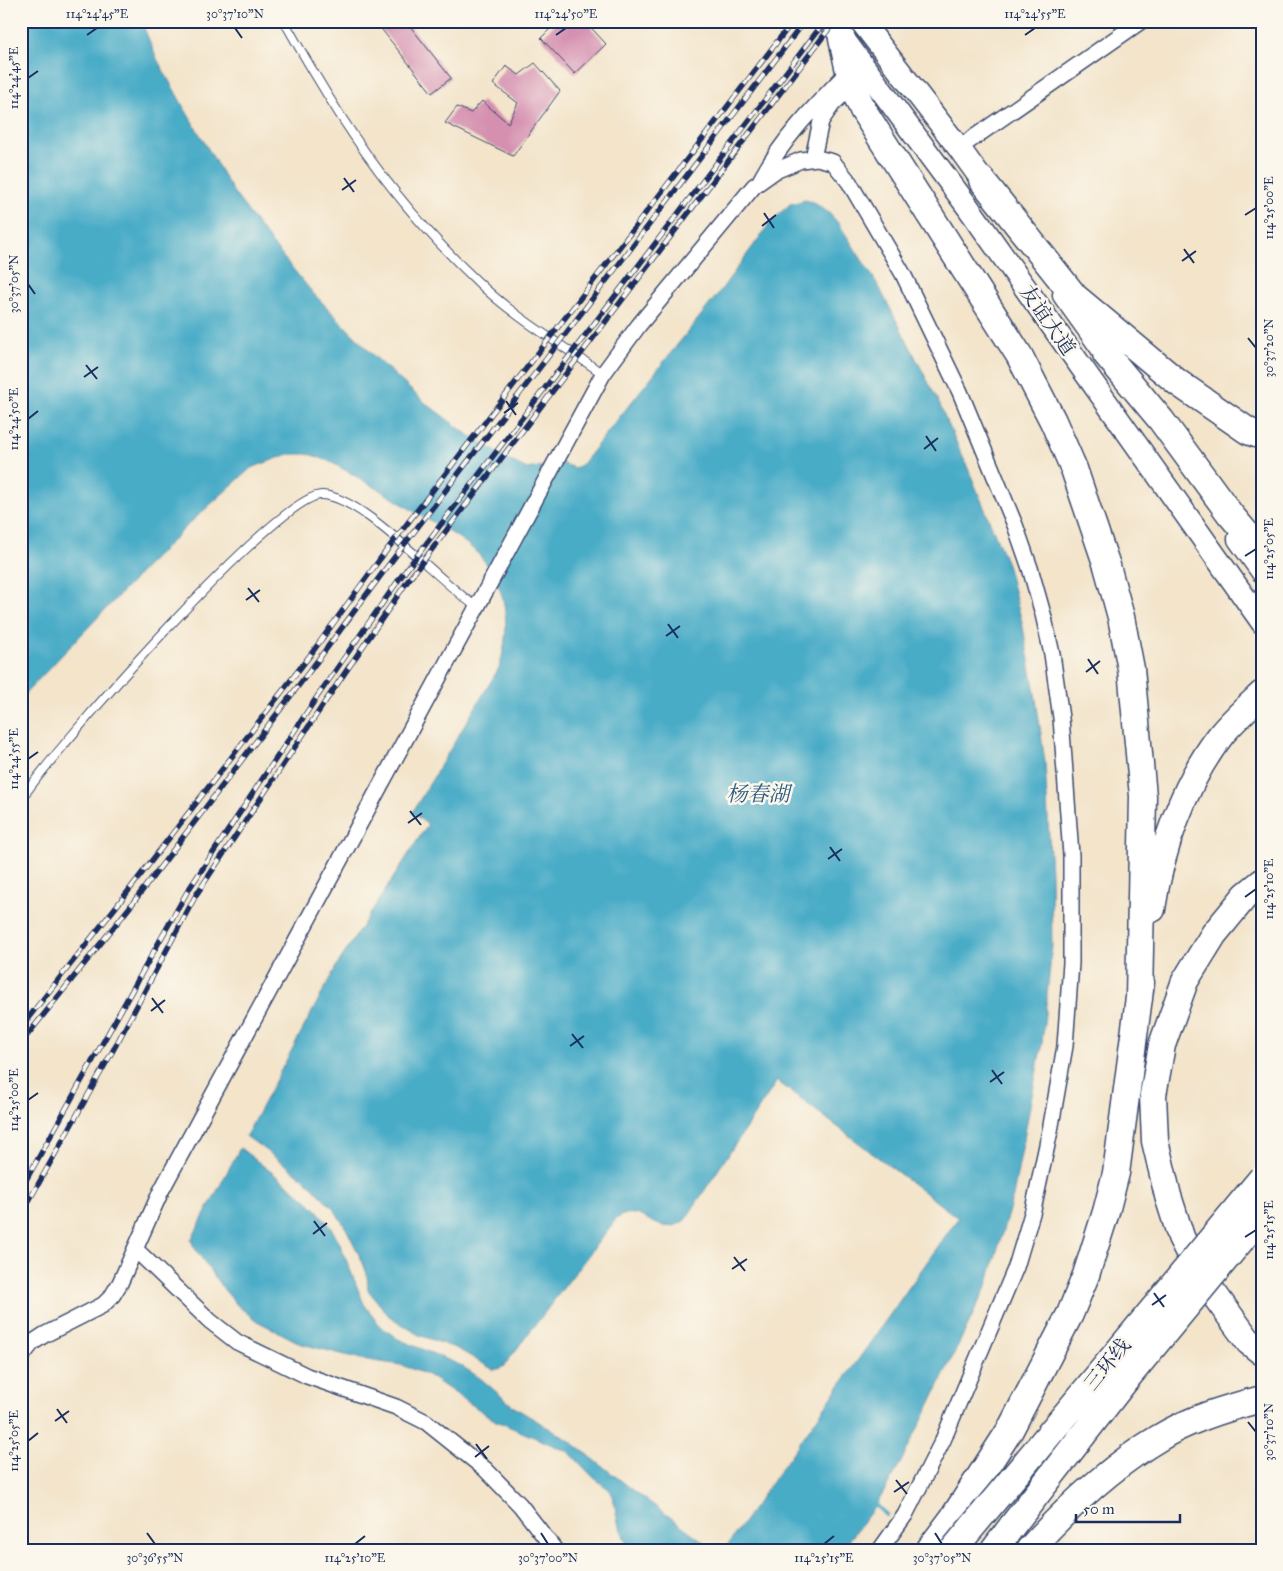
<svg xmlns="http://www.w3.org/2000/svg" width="1283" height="1571" font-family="'IM FELL Great Primer','Noto Serif SC',serif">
	<rect width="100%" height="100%" fill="#fbf7ec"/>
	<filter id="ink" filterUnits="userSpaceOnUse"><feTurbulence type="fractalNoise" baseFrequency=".02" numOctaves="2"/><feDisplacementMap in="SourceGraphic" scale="10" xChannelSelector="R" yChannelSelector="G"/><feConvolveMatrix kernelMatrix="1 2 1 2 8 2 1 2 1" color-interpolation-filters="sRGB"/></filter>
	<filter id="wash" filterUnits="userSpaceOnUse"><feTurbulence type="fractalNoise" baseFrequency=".0096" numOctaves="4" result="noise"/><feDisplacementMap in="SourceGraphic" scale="20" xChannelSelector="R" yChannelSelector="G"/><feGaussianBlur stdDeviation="1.12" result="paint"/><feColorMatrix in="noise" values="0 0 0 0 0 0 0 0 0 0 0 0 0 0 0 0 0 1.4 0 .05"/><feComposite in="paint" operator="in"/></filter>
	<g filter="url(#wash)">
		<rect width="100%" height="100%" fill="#f3e4ca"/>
		<path fill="#48acc7" stroke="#326e92" d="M21 21H141L157 59 183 106 234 193 274 246 312 292 374 356 423 401 464 432 511 461 527 469 559 463 575 468 582 464 718 294 770 223 790 204 805 200 813 202 829 213 839 224 878 285 937 399 970 473 1007 564 1022 622 1036 699 1045 762 1051 873 1052 947 1042 1043 1013 1196 987 1285 930 1404 898 1468 876 1505 842 1550H724L958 1218 777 1081 685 1220C656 1242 642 1199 616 1219L503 1367 494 1370 458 1349 419 1335 389 1316 368 1290 367 1274 363 1263 347 1230 334 1209 306 1180 246 1136 337 965 428 824 412 813 499 668C512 625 508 581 473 549 456 534 434 523 415 512 387 494 358 477 329 461L309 454H289L251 468 191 522 141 572 21 698Z
			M240 1148 300 1194 316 1209 330 1226 339 1242 364 1304 380 1326 398 1339 460 1365 480 1378 514 1407 570 1441 637 1493 715 1550H629L618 1522 613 1496 610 1490 594 1478 569 1452 496 1421 428 1375 401 1365 361 1359 302 1344 257 1321 238 1306 221 1286 194 1247 191 1240Z"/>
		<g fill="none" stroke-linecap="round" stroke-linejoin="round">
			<path stroke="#48acc7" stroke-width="4.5" d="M876 1505 886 1515"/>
		</g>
		<g id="blocks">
			<path fill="#d590b0" d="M375 21H406L451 78 432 93Z
				M558 21H585L606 44 575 74 541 38Z
				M535 63 560 91 513 156 445 123 457 107 471 113 482 101 508 123 518 103 493 84 506 66 519 75Z"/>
		</g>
	</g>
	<g filter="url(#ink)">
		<use href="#blocks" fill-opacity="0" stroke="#3b4a6e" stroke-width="1"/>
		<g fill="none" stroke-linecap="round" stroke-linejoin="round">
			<g stroke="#3b4a6e" stroke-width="10">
				<path id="lane" d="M284 21C302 53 321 85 340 115 378 174 427 234 478 282 514 317 562 345 603 374
					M21 800C50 754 279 493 322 495 363 496 439 582 477 607"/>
			</g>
			<g stroke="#3b4a6e" stroke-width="18">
				<path id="street" d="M959 148 1141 21
					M813 158 821 121 832 105 852 85
					M761 179C784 137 815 106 848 72
					M135 1249 210 1321 237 1342 307 1376 396 1407 426 1422 485 1469 520 1505 555 1550
					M21 1357 32 1343 44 1335 103 1305 112 1296 120 1283 161 1191 603 374 639 325 754 186 775 171 801 160 817 158 833 162 849 182 903 274 960 392 1015 525 1030 568 1043 614 1052 654 1061 718 1071 855V963L1065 1046 1050 1131 1033 1210 1016 1267 943 1440 905 1515 880 1550"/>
			</g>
			<g stroke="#3b4a6e" stroke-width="25">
				<path id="primary" d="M830 21 968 207 1262 622
					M861 21 959 148 992 194
					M1064 295 1117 369
					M1239 539 1262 571"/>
			</g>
			<g stroke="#3b4a6e" stroke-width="29">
				<path id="highway" d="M842 39 852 85 863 110 1019 355 1053 421 1074 469 1107 566 1121 617 1131 669 1143 796 1139 999
					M982 180 1075 297 1177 382 1248 431 1262 436
					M1106 354 1161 420 1230 514 1262 552
					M1262 882 1246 895 1214 934 1185 981 1162 1045 1153 1095 1155 1141 1168 1196 1181 1237 1200 1275 1249 1342 1262 1352
					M1152 909C1160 851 1185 781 1221 735 1233 720 1248 707 1262 694
					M929 1550 953 1518 1010 1430 1070 1314 1086 1275 1106 1212 1116 1173 1141 982
					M994 1550 1012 1526
					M1029 1550C1065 1510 1112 1466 1159 1438 1190 1419 1226 1408 1262 1399"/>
			</g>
			<use href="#lane" stroke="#fff" stroke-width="8"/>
			<use href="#street" stroke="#fff" stroke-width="15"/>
			<use href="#primary" stroke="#fff" stroke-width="22"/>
			<use href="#highway" stroke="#fff" stroke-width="26"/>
			<g stroke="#1b2f5e" stroke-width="5.5">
				<path id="rail" d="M21 1027 126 894 311 654 380 559 793 21
					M21 1043 129 908 318 660 387 567 805 21
					M21 1189 187 892 319 694 400 578 825 21
					M21 1215 116 1045 196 895 327 699 407 582 835 21"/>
			</g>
			<use href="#rail" stroke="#fbf7ec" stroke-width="4" stroke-dasharray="11" stroke-linecap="butt"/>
			<g stroke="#3b4a6e" stroke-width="29" stroke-linecap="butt">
				<path id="highway-bridge" d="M1012 1526 1128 1377 1262 1215
					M953 1550 1262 1178"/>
			</g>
			<use href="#highway-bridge" stroke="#fff" stroke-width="26"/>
		</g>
	</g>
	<path fill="none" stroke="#1b2f5e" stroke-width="2" d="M235 28 242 38M87 35 97 28M556 35 566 28M1025 35 1035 28M28 78 38 71M344 178 354 192M342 190 356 180M764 213 774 228M1245 215 1256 208M762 226 776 215M1184 249 1194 263M1182 261 1196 251M28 284 35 294M1248 338 1256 348M86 365 97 379M84 377 98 367M506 401 516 415M504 413 518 403M28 419 38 411M926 436 936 451M924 449 938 438M1245 556 1256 549M248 588 259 602M246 600 260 590M668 624 678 638M666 636 680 626M1088 659 1098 674M1086 672 1100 661M28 759 38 752M410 811 421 825M408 823 422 813M830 847 840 861M828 859 842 849M1245 897 1256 889M152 998 163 1013M151 1011 165 1000M572 1034 583 1048M570 1046 584 1036M992 1070 1002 1084M990 1082 1004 1072M28 1100 38 1093M314 1221 325 1236M313 1234 327 1223M1245 1237 1256 1230M734 1257 745 1271M732 1269 747 1259M1154 1293 1164 1307M1152 1305 1166 1295M57 1409 67 1423M55 1421 69 1411M1248 1422 1256 1432M28 1441 38 1433M476 1444 487 1459M475 1457 489 1446M896 1480 907 1494M894 1492 909 1482M147 1533 155 1544M541 1533 548 1544M935 1533 942 1544M355 1544 365 1536M824 1544 834 1536"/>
	<g text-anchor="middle" stroke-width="5" stroke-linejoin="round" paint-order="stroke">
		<g font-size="20" fill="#1b2f5e" stroke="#fbf7ec">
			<text transform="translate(1048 320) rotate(55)" y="7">友谊大道</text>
			<text transform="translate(1107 1364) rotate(-51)" y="7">三环线</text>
		</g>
		<g font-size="21" font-style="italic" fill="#2b5b83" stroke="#fbf7ec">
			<text x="758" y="801">杨春湖</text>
		</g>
	</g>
	<rect width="1283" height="1571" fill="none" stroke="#fbf7ec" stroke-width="55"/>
	<path d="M1076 1514v8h104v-8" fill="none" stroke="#1b2f5e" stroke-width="2.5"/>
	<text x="1083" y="1514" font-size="15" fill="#1b2f5e" stroke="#fbf7ec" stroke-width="4" paint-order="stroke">50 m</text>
	<rect x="28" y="28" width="1228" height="1516" fill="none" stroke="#1b2f5e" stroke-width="2"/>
	<g font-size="12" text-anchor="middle" fill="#1b2f5e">
		<text x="97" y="18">114°24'45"E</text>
		<text x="235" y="18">30°37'10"N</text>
		<text x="566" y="18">114°24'50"E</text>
		<text x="1035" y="18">114°24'55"E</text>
		<text transform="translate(14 78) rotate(-90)" y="4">114°24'45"E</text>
		<text transform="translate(1269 208) rotate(-90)" y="4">114°25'00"E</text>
		<text transform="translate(14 284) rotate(-90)" y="4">30°37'05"N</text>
		<text transform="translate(1269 348) rotate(-90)" y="4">30°37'20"N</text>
		<text transform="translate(14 419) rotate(-90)" y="4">114°24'50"E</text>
		<text transform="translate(1269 549) rotate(-90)" y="4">114°25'05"E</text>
		<text transform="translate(14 759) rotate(-90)" y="4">114°24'55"E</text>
		<text transform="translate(1269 889) rotate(-90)" y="4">114°25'10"E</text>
		<text transform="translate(14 1100) rotate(-90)" y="4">114°25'00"E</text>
		<text transform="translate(1269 1230) rotate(-90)" y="4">114°25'15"E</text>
		<text transform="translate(1269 1432) rotate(-90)" y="4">30°37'10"N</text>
		<text transform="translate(14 1441) rotate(-90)" y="4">114°25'05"E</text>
		<text x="155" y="1562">30°36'55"N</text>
		<text x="355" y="1562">114°25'10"E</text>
		<text x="548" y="1562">30°37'00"N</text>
		<text x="824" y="1562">114°25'15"E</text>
		<text x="942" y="1562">30°37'05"N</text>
	</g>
</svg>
